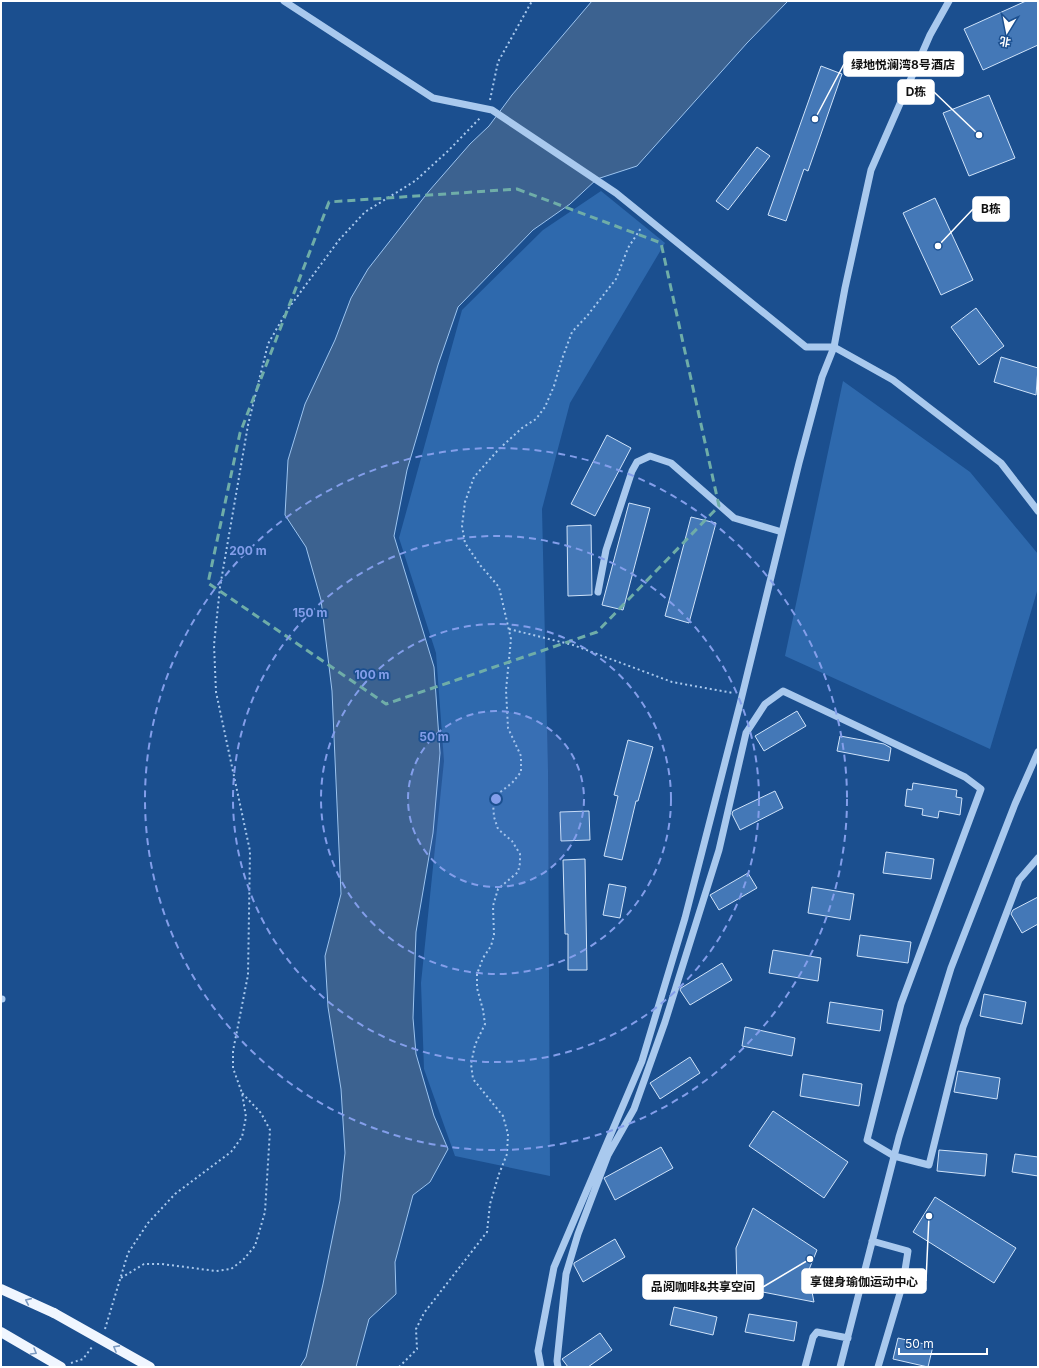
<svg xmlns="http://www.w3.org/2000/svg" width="1039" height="1368" font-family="Inter,'Noto Sans SC',sans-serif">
	<rect width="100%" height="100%" fill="#1b4f8f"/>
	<path fill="#2e69ad" d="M601 191 665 243 570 403 542 509 548 771 550 1176 455 1156 424 1069 421 983 444 761 436 653 399 538 462 310 543 230Z
		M843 381 970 472 1038 554V588L990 749 785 656Z"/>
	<path fill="#3c6290" stroke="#9cc4f0" d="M592 1H788L747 43 637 166 597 179 570 204 533 230 458 307 438 365 407 470 394 536 434 667 440 753 433 833 416 932 413 1018 416 1054 434 1116 448 1149 430 1182 413 1195 395 1262 396 1294 369 1319 356 1367H300L306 1357 323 1284 340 1200 345 1153 341 1089 328 1007 325 956 341 894 332 691 321 600 306 547 285 515 288 460 305 404 335 340 351 298 368 269 429 191 470 144 489 126 512 95Z"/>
	<path fill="#4478b7" stroke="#cfe3fa" d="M1026 1H1038V45L983 70 964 29Z
		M821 66 842 74 808 171 804 169 786 221 768 215Z
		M989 95 1015 158 969 176 943 113Z
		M757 147 770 156 728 210 716 201Z
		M935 198 973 280 941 295 903 213Z
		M976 308 1004 346 979 365 951 327Z
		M1001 357 1038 368 1036 395 994 382Z
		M607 435 631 448 595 516 571 504Z
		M629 503 650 508 623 610 602 605Z
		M691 517 716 523 689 623 665 616Z
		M591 525 592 595 568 596 567 526Z
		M797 711 806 726 764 751 755 736Z
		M840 736 884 744 891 748 889 761 837 751Z
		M628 740 653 747 638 801H636L622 860 604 856 618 796 614 795Z
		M913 783 957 790 956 797 962 798 960 815 939 811 938 818 922 815 923 809 905 806 907 789 912 790Z
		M775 791 783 808 740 830 732 814 733 811Z
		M589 811 590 840 561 841 560 812Z
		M886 852 934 859 931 879 883 873Z
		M585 859 587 970H568V934H565L563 860Z
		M748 873 757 888 719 910 710 895Z
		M609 884 626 887 620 918 603 915Z
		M812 887 854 894 850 920 808 913Z
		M1038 897V924L1022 933 1011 914 1013 910Z
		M860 935 911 942 908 963 857 956Z
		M773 950 821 958 818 981 769 973Z
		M722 963 732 980 690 1005 680 990 681 988Z
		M984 994 1026 1002 1022 1024 980 1016Z
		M830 1002 883 1010 880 1031 827 1023Z
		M745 1027 795 1038 792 1056 742 1046Z
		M690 1057 700 1073 660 1099 650 1083Z
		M958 1071 1000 1078 997 1099 954 1092Z
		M803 1074 862 1084 859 1106 800 1096Z
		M773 1111 848 1162 824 1198 749 1146Z
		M661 1147 673 1168 615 1200 604 1178Z
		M939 1150 987 1154 985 1176 937 1171Z
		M1015 1154 1038 1157V1176L1012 1172Z
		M935 1197 1016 1248 994 1283 913 1232Z
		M753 1208 817 1250 808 1272 814 1302 737 1287 736 1248Z
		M615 1239 625 1257 583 1282 574 1265V1263Z
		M674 1307 717 1317 713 1335 670 1325Z
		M749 1314 797 1322 794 1341 745 1332Z
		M600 1333 612 1350 588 1367H568L562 1359Z
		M898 1338 933 1346 928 1367 893 1359Z"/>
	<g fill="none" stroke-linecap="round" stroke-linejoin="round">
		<path stroke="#a9c9ee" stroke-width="2" stroke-dasharray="2 3" stroke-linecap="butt" d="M490 100 498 62 532 1
			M509 629 573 645 672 682 733 693
			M121 1278 144 1264H162L216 1271 231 1269 243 1260 255 1246 265 1212 270 1130 261 1113 242 1093
			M105 1329 128 1253 148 1223 175 1194 231 1152 242 1137 246 1117 242 1093 233 1068V1051L248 975 250 851 216 692 214 645 220 587 248 425 268 344 288 309 339 240 365 212 415 181 448 151 481 117
			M71 1363 83 1359 92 1347
			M399 1367 417 1349 416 1329 424 1313 487 1232 490 1204 499 1174 507 1154 508 1134 503 1116 473 1079 471 1064 475 1045 485 1024 483 1010 477 988V974L483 958 491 946 494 935 493 906 498 889 518 872 520 863V854L512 841 498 829 494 817 493 803 499 793 512 783 521 772V756L508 728 506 690 511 639 499 587 480 565 465 543 462 526 465 502 474 477 499 449 522 428 536 419 545 407 554 386 562 359 572 332 587 316 616 279 628 248 641 228"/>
		<path stroke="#a9c9ee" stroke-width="7" d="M284 1 433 98 492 110 616 193 806 347H834L845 288 871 170 930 35 949 1
			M598 592 606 550 632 471 637 462 650 456 671 463 734 518 782 532
			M1 999H2
			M872 1241 908 1251 903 1283 878 1367
			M541 1367 538 1351 554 1267 642 1061 685 918 740 704 799 463 822 377 834 347 893 380 1001 463 1038 511
			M558 1367 557 1361 566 1274 578 1234 608 1155 634 1109 665 1022 719 850 746 733 765 704 783 691 965 777 981 789 901 1004 867 1140 894 1156 929 1165 963 1027 1019 880 1038 858
			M805 1367 813 1337 817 1332 848 1338
			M840 1367 899 1137 951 968 1015 804 1038 752"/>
		<path stroke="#f0f6ff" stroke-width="10" d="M1 1289 54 1313
			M1 1332 61 1367"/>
		<path stroke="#f0f6ff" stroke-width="10" d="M54 1313 150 1367"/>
	</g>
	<defs><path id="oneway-chevron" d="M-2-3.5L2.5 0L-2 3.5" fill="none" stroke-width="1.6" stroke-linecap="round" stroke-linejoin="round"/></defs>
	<g stroke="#7b9ac1">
		<use href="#oneway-chevron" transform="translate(28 1301) rotate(-156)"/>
		<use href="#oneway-chevron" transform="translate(116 1348) rotate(-151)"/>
		<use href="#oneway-chevron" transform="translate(34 1352) rotate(30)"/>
	</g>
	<path fill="none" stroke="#6fada8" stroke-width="3" stroke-dasharray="8 5" stroke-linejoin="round" d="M517 189 661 243 719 506 597 632 386 704 208 583 240 433 329 202Z"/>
	<circle cx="496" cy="799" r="88" fill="#839eea" fill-opacity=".12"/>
	<g fill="none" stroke="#839eea" stroke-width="2" stroke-dasharray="7 5">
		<circle cx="496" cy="799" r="88"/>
		<circle cx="496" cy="799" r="175"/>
		<circle cx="496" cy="799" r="263"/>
		<circle cx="496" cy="799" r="351"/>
	</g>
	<circle cx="496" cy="799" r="6" fill="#839eea" stroke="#1b4f8f" stroke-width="2"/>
	<g font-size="12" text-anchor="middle" font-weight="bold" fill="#839eea" stroke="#1b4f8f" stroke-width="3.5" stroke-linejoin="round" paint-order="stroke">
		<text x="248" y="555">200 m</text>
		<text x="310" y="617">150 m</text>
		<text x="372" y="679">100 m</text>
		<text x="434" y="741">50 m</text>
	</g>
	<path fill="none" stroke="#fff" stroke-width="1.5" d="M815 119L844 64M979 135L934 92M938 246L973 209M929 1216L926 1281M810 1259L763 1287"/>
	<g fill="#fff" stroke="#1b4f8f" stroke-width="1.5">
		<circle cx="815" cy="119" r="4"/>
		<circle cx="979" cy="135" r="4"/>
		<circle cx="938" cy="246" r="4"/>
		<circle cx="929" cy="1216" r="4"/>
		<circle cx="810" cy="1259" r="4"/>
	</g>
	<g fill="#fff" stroke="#fff" stroke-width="1.5">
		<rect x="844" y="52" width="119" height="24" rx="4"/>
		<rect x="898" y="80" width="36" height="24" rx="4"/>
		<rect x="973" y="197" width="36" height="24" rx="4"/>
		<rect x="802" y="1269" width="124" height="24" rx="4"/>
		<rect x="643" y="1275" width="120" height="24" rx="4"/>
	</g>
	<g font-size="12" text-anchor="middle" font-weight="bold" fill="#111">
		<text x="903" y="69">绿地悦澜湾8号酒店</text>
		<text x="916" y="96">D栋</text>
		<text x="991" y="213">B栋</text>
		<text x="864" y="1286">享健身瑜伽运动中心</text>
		<text x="703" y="1291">品阅咖啡&amp;共享空间</text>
	</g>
	<rect width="1039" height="1368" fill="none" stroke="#ffffff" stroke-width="4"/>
	<g transform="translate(1007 32) rotate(190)" stroke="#1b4f8f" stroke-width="3" paint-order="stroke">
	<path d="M0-3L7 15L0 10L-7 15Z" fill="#ffffff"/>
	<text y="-6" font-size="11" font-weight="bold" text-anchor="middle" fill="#ffffff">北</text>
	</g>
	<path d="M899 1348v6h88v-6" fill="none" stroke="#ffffff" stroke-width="2"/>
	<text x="905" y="1348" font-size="12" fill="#ffffff" stroke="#1b4f8f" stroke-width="3" paint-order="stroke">50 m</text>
</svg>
